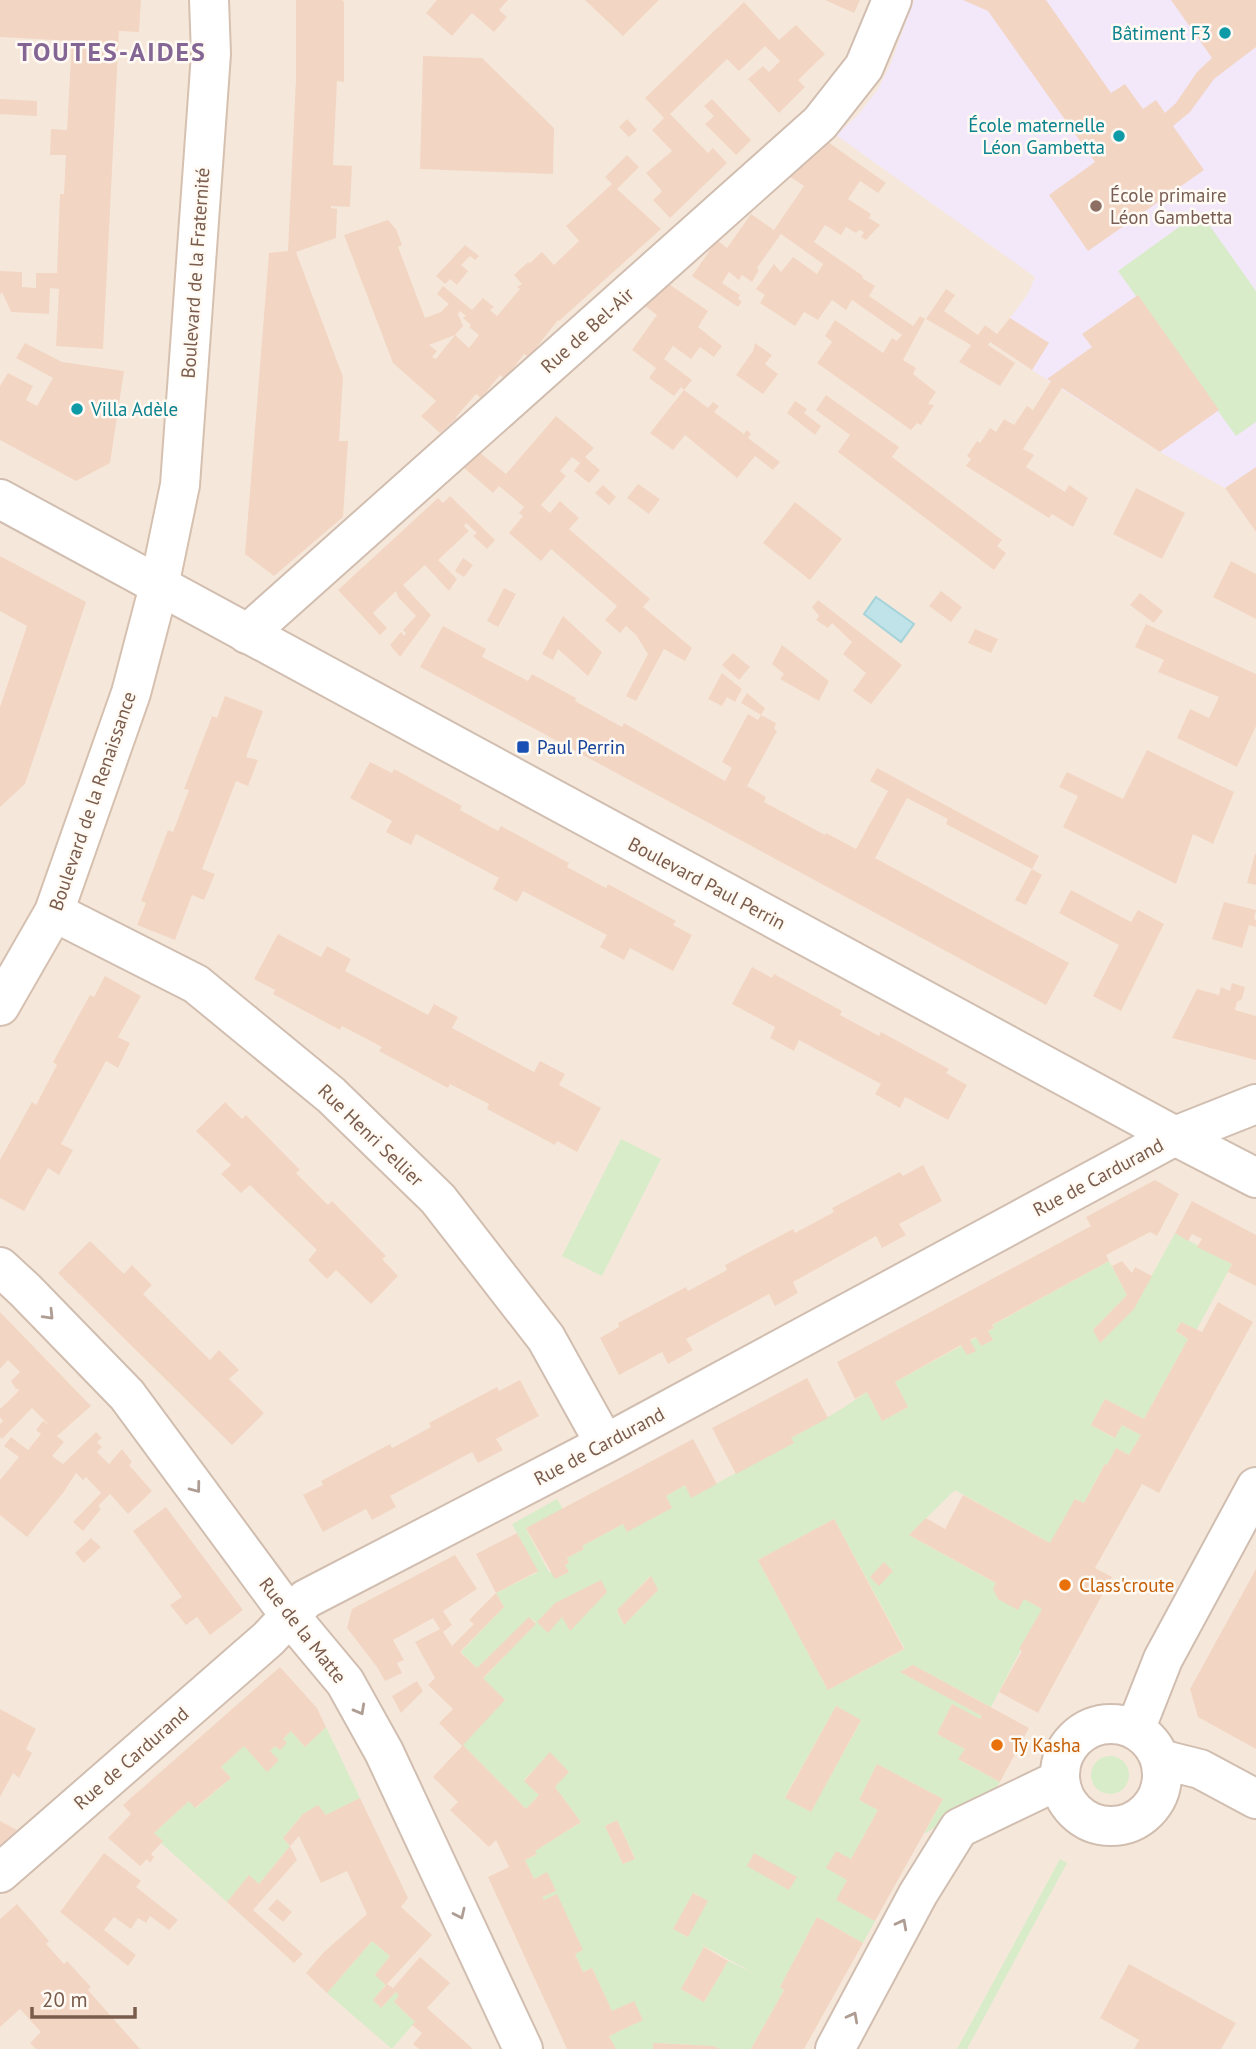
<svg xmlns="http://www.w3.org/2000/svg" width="1256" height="2049" font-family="'PT Sans',sans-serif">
	<rect width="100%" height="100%" fill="#fdf6ec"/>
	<path fill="#f5e8da" d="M0 0H1256V2049H0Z"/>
	<path fill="#f3e8fa" d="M914 0H1256V532L1225 488 1160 452 1032 370 1048 343 1010 318 1028 294 1035 277 836 135 858 115 878 89 891 63Z"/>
	<path fill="#d8ecc9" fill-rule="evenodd" d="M1200 212 1256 291V422L1236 436 1118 271Z
		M621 1139 661 1159 602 1276 562 1256Z
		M1175 1233 1232 1264 1196 1331 1180 1323 1176 1332 1188 1339 1144 1419 1105 1399 1091 1425 1114 1438 1122 1425 1141 1435 1129 1455 1116 1448 1107 1465H1104L1084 1503 1076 1499 1050 1543 955 1490 909 1535 1042 1609 991 1707 913 1665 901 1671 982 1716 980 1719 952 1704 937 1734 965 1749 959 1760 1000 1782 994 1791 924 1834 943 1799 877 1764 859 1800 878 1810 851 1859 847 1880 837 1900 875 1921 863 1943 817 1917 780 1987 784 1990 751 2049H720L714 2046 654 2043 653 2049H616L609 2036 642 2020 634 2002 612 2011 592 1968 583 1972 575 1954 582 1950 557 1895 544 1900 542 1897 556 1891 547 1873 534 1879 525 1860 536 1855 535 1851 581 1822 555 1787 550 1753 524 1780 539 1795 526 1809 463 1745 483 1679 536 1622 529 1618 477 1668 461 1652 504 1607 496 1593 538 1572 512 1524 557 1499 563 1509 526 1529 549 1572H568L565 1565 569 1563 567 1558 584 1549 582 1546 623 1524 627 1531 672 1508 666 1496 685 1485 691 1497 793 1443 791 1438 840 1410 867 1392 882 1421 908 1407 895 1382 994 1328 993 1325 1109 1261 1127 1295 1094 1329 1101 1342 1134 1308ZM834 1519 905 1649 828 1690 758 1560ZM650 1576 658 1590 624 1625 617 1611ZM836 1706 861 1721 811 1811 785 1797ZM617 1820 635 1858 623 1864 605 1826ZM694 1893 707 1901 687 1937 674 1929ZM700 1944 754 1973 728 1961 704 2002 681 1989 704 1947Z
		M326 1727 360 1798 326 1815 318 1806 303 1814 283 1838 290 1846 259 1884 249 1876 227 1902 161 1843 162 1841 154 1833 189 1801 196 1808 231 1778 221 1767 244 1746 267 1771 278 1761 270 1751 275 1746 280 1750 286 1743 283 1739 291 1731 305 1747Z
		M1091 1775a19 19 0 1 1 38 0a19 19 0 1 1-38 0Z
		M1060 1859 1067 1863 967 2049H957Z
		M372 1941 390 1956 375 1975 387 1983 373 2000 382 2007 396 1992 399 1995 394 2002 415 2022 392 2049 327 1993Z"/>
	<path fill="#bfe3e8" stroke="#a5d3da" stroke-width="2" d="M876 597 914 624 901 642 864 614Z"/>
	<path fill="#f3d5c3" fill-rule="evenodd" d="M0 0H141L139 32 119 31 103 349 56 346 59 289 50 288 49 314 11 312 2 292 0 295V271L22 272V287L36 288V273H57L60 194H64L66 155H50L51 129 67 130 72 41 0 37Z
		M296 0H342L344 2V82L337 81 333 165 352 166 350 207 331 206V208L337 209 336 238 296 252 343 377 339 441H348L343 517 274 576 245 554 269 253 288 251 296 79Z
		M437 0H508L499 10 507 17 494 32 472 13 452 36 426 13Z
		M585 0H659L623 36Z
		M825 0H860L854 13Z
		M963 0H1046L1111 93 1125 84 1143 109 1156 100 1165 113 1176 103 1197 72 1212 58 1171 0H1256V47L1214 79 1190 112 1173 126 1204 170 1088 251 1049 195 1095 162 988 11Z
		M744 2 779 40 796 25 825 54 798 80 805 87 779 113 748 79 763 66 769 72 780 61 765 46 739 71 727 59 670 114 708 153 713 148 727 163 670 218 653 200 662 191 646 173 672 151 652 130 664 118 645 98Z
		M423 56 482 58 554 128 553 174 420 169Z
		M0 99 37 101V116L0 114Z
		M712 99 751 140 736 155 705 124 714 116 704 106Z
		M627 119 637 130 629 137 619 127Z
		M828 142 886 183 878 193 860 181 848 199 871 214 869 218 880 225 866 240 861 237 864 232 859 230 856 233 846 227 841 235 825 225 814 242 863 276 862 278 875 286 869 296 913 326 920 316 925 319 903 360 916 368 913 374 936 392 928 404 934 405 921 425 917 423 911 430 817 363 832 342 825 336 835 320 883 353 892 338 897 341 902 335 852 300 846 310 832 300 818 320 804 312 795 326 760 303 765 295 756 289 774 264 781 272 793 257 817 274 823 264 781 234 757 268 759 270 752 282 742 275 739 280 729 272 722 283 740 295 738 299 742 301 738 307 692 276 717 240 727 248 751 214 774 230 804 186 789 176Z
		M627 155 639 167 617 189 661 229 559 321 558 320 529 357 524 354 508 375 504 378 500 375 481 398 476 394 456 417 457 418 440 433 421 416 436 401 393 363 344 235 388 220 396 229 402 245 398 247 425 318 441 312 449 304 437 294 443 286 472 310 483 298 494 307 490 310 497 316 520 289 517 287 522 284 514 275 528 262 530 263 542 252 554 265 579 241 566 226 612 184 605 177ZM460 311 466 316 463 318 471 325 469 327 479 335 469 348 455 335 463 326 458 314ZM455 335 436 359 432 357 437 351 429 345Z
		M465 245 479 256 475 260 470 256 461 265 468 271 457 285 450 279 445 284 436 276Z
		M666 282 708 311 698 327 722 346 714 357 700 347 691 359 673 346 664 359 692 380 684 390 708 408 713 402 719 406 714 412 744 434 747 430 751 434 748 438 780 462 773 470 755 456 737 478 685 435 673 450 650 433 684 390 681 387 674 396 649 378 656 368 632 350 657 315 641 303Z
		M946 289 955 295 944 311 978 335 985 325 997 334 1010 318 1049 343 1032 370 990 342 988 345 1015 363 1000 386 959 362 971 345 926 319Z
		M1138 295 1219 410 1160 452 1062 388 1023 449 1034 455 1026 467 1065 492 1069 485 1088 498 1073 527 1052 514 1049 518 966 466 971 459 967 456 977 441 980 443 990 428 996 432 1004 419 1014 425 1027 406 1033 410 1051 381 1047 379 1092 347 1082 334Z
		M25 343 62 362 124 371 110 463 76 481 0 440V386L8 373 33 386 26 400 37 406 53 378 16 358Z
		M755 343 772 355 765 364 778 374 763 394 736 375 753 351Z
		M826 395 899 447 892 457 1002 540 997 546 1006 553 994 570 838 452 850 435 816 410Z
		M795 401 807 409 804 413 821 426 815 435 787 413Z
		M556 416 594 448 585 457 600 470 589 483 574 471 580 463 572 457 560 471 566 476 541 505 550 513 560 501 579 518 569 529 650 599 643 607 692 648 685 661 664 649 636 701 626 696 648 654 636 635 626 626 620 633 605 620 617 606 551 549 541 561 509 533 523 516 519 513 524 507 499 486 493 493 463 467 479 452 506 474Z
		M1256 467V532L1225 488Z
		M638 484 660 499 649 514 627 498Z
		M603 485 616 497 609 505 595 493Z
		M1136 488 1185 513 1162 559 1113 534Z
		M450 496 495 540 487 549 473 536 477 533 466 523 464 526 469 531 438 560 457 579 449 591 425 565 403 585 431 615 400 657 390 645 401 632 404 636 406 633 403 630 416 616 398 597 396 591 373 613 387 628 380 635 338 590 438 498 443 503Z
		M795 502 842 539 810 580 763 543Z
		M0 556 86 602 25 784 0 807V707L27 626 0 611Z
		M463 558 473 565 464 577 455 571Z
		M1231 561 1256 574V619L1213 597Z
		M504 588 516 594 498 627 487 621Z
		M941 591 962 607 951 622 929 606Z
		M1140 593 1163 611 1154 623 1130 605Z
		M818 600 902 665 871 704 853 691 866 673 843 654 852 642 832 623 828 628 816 620 819 616 812 607Z
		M563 616 602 652 588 676 558 649 553 660 542 654Z
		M1146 624 1256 674V726L1237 767 1177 738 1190 709 1209 718 1219 697 1158 672 1164 660 1135 647Z
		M443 626 486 649 482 657 528 681 532 674 576 698 575 701 622 727 624 723 725 781 732 768 722 762 748 714 758 720 761 715 776 723 774 729 777 731 747 786 766 797 764 802 825 835 826 833 856 849 888 791 870 781 877 768 1039 856 1032 869 946 824 948 819 907 798 875 858 1069 963 1046 1005 420 667Z
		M975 629 998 639 991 653 968 643Z
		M782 645 829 681 819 701 780 679 784 674 772 664Z
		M733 653 750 667 739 680 722 665Z
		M722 673 742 689 735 702 727 697 722 706 708 699Z
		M747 693 765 708 761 715 741 703Z
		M225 696 263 711 246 757 258 760 248 786 236 781 202 869 215 874 204 900 192 895 175 940 137 925 146 903 141 901 168 830 173 832 189 790 184 789 212 716 217 718Z
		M1147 750 1234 792 1213 844 1193 834 1176 884 1063 827 1078 796 1059 787 1067 772 1123 799Z
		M370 762 392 773 394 769 462 806 460 810 498 831 501 826 569 863 567 867 606 888 608 884 676 921 673 925 692 935 673 971 630 948 624 960 600 947 607 935 523 891 517 902 493 889 499 878 416 834 411 845 386 832 392 821 350 798Z
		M1255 854H1256V885L1247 883Z
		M1032 869 1042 875 1026 905 1015 900Z
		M1071 890 1131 922 1138 910 1164 924 1121 1011 1093 996 1119 945 1059 913Z
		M1224 902 1256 910 1254 919 1256 920V927L1249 925 1242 948 1212 939Z
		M278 934 321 957 327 946 351 959 345 971 428 1015 434 1004 458 1017 452 1028 534 1072 540 1061 565 1074 559 1085 601 1108 577 1152 557 1141 555 1145 487 1109 489 1104 450 1084 448 1088 379 1051 382 1047 342 1026 340 1030 273 994 275 990 254 979Z
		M752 967 772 978 774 974 842 1011 840 1015 879 1036 881 1032 949 1069 946 1073 967 1085 948 1120 905 1097 900 1108 875 1094 881 1084 799 1040 794 1051 770 1038 775 1027 732 1004Z
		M105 976 141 996 118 1037 130 1043 118 1068 106 1061 61 1144 73 1150 59 1175 48 1168 24 1211 0 1198V1160L32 1102 36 1105 57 1065 53 1062 90 995 94 997Z
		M1232 983 1245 987 1242 999 1237 1002 1235 1010 1256 1016V1060L1172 1038 1197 989 1219 995 1221 987 1230 991Z
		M225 1102 242 1119 246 1115 300 1170 296 1173 328 1205 332 1201 386 1256 382 1259 398 1276 371 1304 336 1270 327 1279 308 1260 317 1250 250 1185 241 1193 221 1174 231 1165 196 1131Z
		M923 1165 942 1201 899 1224 906 1235 882 1248 876 1236 793 1282 798 1293 775 1306 769 1294 686 1339 693 1350 668 1364 662 1352 619 1375 600 1338 619 1327 618 1323 686 1287 688 1291 727 1270 725 1265 793 1229 795 1233 834 1212 832 1208 900 1172 903 1176Z
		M1155 1180 1179 1194 1157 1236 1150 1232 1106 1255 1109 1261 992 1325 994 1328 988 1331 993 1340 981 1346 976 1337 970 1340 976 1351 967 1355 961 1345 895 1382 908 1407 882 1421 867 1392 855 1399 837 1362 1091 1226 1086 1217Z
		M1192 1201 1256 1235V1286L1228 1272 1232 1264 1197 1247 1202 1239 1192 1234 1188 1241 1175 1233Z
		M90 1241 124 1274 132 1265 152 1285 143 1294 210 1360 219 1350 239 1370 229 1379 264 1413 232 1445 58 1273Z
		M1122 1261 1132 1273 1135 1267 1152 1276 1134 1309 1100 1343 1093 1330 1127 1295 1112 1266Z
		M1218 1302 1253 1322 1159 1493 1142 1484 1095 1568 1112 1577 1038 1713 999 1692 1022 1651 1019 1649 1042 1609 1024 1599 1018 1610 998 1599 993 1589 996 1583 909 1535 926 1518 945 1529 963 1495 1050 1543 1075 1499 1084 1503 1105 1464 1107 1465 1116 1448 1129 1455 1141 1435 1122 1425 1115 1438 1091 1425 1105 1399 1144 1419 1188 1339 1176 1331 1181 1322 1202 1332Z
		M0 1312 91 1406 57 1436 64 1442 52 1456 63 1464 96 1432 102 1438 97 1442 102 1447 97 1452 109 1464 122 1449 132 1462 129 1465 152 1491 128 1514 110 1494 98 1506 101 1509 83 1531 73 1522 101 1493 86 1477 83 1480 76 1473 63 1493 27 1537 0 1515V1480L19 1457 4 1446 11 1437 28 1450 41 1434 36 1430 43 1421 49 1425 32 1408 2 1439 0 1437V1424L3 1421 0 1417V1409L17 1393 19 1389H16L11 1381 20 1372 8 1360 0 1369Z
		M807 1378 828 1418 791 1438 794 1443 736 1474 712 1428Z
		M520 1380 539 1416 496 1439 503 1450 478 1463 472 1452 390 1496 396 1507 372 1520 366 1509 323 1532 303 1495 323 1485 321 1481 390 1444 392 1448 431 1427 429 1423 497 1387 499 1391Z
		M693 1439 717 1484 691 1498 685 1485 666 1496 672 1508 627 1532 623 1524 582 1546 584 1549 567 1558 569 1563 565 1565 569 1572 555 1579 526 1528Z
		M166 1507 243 1610 210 1635 197 1617 186 1625 170 1605 182 1597 133 1531Z
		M834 1519 904 1649 828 1690 758 1560Z
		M517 1533 538 1571 496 1593 476 1554Z
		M91 1538 101 1547 84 1563 75 1553Z
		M455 1555 477 1589 443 1611 452 1625 443 1632 452 1646 474 1624 469 1620 496 1593 504 1607 460 1652 477 1668 529 1617 536 1624 483 1678 505 1700 463 1745 526 1809 539 1795 524 1781 550 1752 569 1772 555 1787 581 1822 535 1851 537 1854 525 1860 534 1879 547 1872 556 1891 542 1897 544 1900 557 1894 583 1950 575 1954 583 1972 592 1968 612 2011 634 2001 643 2020 609 2036 616 2049H567L488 1877 509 1867 496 1840 489 1847 454 1814 450 1810 458 1802 433 1777 462 1746 439 1723 453 1709 428 1685 435 1678 415 1642 440 1629 433 1618 393 1640 404 1660 397 1663 402 1673 385 1681 377 1667 347 1628 352 1609Z
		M884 1562 893 1571 879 1586 870 1577Z
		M1256 1569V1749L1198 1717 1190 1689Z
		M651 1576 658 1590 624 1625 617 1610Z
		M601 1580 607 1592 570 1631 562 1617 548 1633 537 1622 555 1603Z
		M913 1665 1029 1728 1000 1782 958 1759 965 1749 937 1734 952 1704 980 1719 982 1716 900 1672Z
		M280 1667 317 1708 326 1727 305 1747 291 1731 283 1739 287 1743 280 1750 275 1746 270 1751 279 1760 267 1772 244 1746 221 1767 231 1778 195 1808 189 1801 154 1833 163 1841 151 1854 154 1857 150 1863 147 1859 140 1866 108 1838 131 1814 123 1805Z
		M417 1681 423 1691 401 1713 392 1696Z
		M836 1706 861 1720 811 1812 785 1798Z
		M0 1709 36 1729 26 1749 32 1753 19 1778 13 1773 0 1797Z
		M877 1764 943 1799 875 1921 836 1900 847 1880 826 1868 836 1851 851 1859 878 1810 859 1800Z
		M360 1798 408 1898 401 1907 432 1935 387 1984 393 1988 420 1957 450 1983 427 2008 473 2049H419L413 2044 422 2033 412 2025 415 2022 394 2002 399 1995 396 1992 381 2008 373 2000 386 1985 375 1975 390 1956 372 1941 327 1993 306 1973 324 1952 367 1914 347 1871 321 1883 299 1836 290 1846 283 1838 303 1814 318 1805 326 1815Z
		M617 1820 635 1859 623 1864 605 1826Z
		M0 1821 17 1830 0 1845Z
		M290 1846 297 1860 253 1910 303 1954 294 1963 227 1902 249 1875 259 1884Z
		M104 1853 141 1881 136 1887 178 1920 169 1930 150 1916 146 1923 138 1918 131 1929 114 1917 104 1930 136 1955 128 1966 60 1912Z
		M754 1853 797 1877 789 1890 747 1866Z
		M693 1893 708 1901 688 1937 673 1929Z
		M277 1899 292 1912 283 1922 268 1909Z
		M17 1904 49 1941 46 1944 64 1964 67 1961 91 1987 88 1990 140 2049H36L30 2043 41 2032 20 2009 0 2027V1919Z
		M817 1917 863 1943 804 2049H751L784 1990 780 1987Z
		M704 1947 728 1961 704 2002 681 1989Z
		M1129 1964 1236 2023 1221 2049H1134L1139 2040 1100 2018Z
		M653 2043 714 2046 720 2049H653Z"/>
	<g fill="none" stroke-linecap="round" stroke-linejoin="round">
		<g stroke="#d1beb0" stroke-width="42">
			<path id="minor" d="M247 634 820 123 864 67 892 0
				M54 912 196 984 331 1095 438 1199 546 1338 605 1444
				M0 1267 25 1290 127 1395 290 1616 345 1682 384 1752 523 2049
				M1060 1775a51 51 0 1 1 102 0a51 51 0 1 1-102 0Z
				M1135 1730 1163 1659 1256 1487
				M1160 1759 1200 1769 1256 1799
				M0 1873 268 1639 306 1599 605 1444 1175 1136 1256 1104
				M835 2049 918 1894 959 1828 1059 1780"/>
		</g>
		<g stroke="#d1beb0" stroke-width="42">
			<path id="tertiary" d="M0 499 1175 1136 1256 1178"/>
		</g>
		<g stroke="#d6c0b0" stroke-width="42">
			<path id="secondary" d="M0 1006 54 912 131 693 159 586 180 485 211 54 209 0"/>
		</g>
		<use href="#minor" stroke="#fff" stroke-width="38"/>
		<use href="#tertiary" stroke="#fff" stroke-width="38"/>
		<use href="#secondary" stroke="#fff" stroke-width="38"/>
	</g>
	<defs><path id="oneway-chevron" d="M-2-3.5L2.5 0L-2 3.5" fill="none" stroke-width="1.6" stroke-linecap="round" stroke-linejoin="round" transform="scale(1.75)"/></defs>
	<g stroke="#af9d94">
		<use href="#oneway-chevron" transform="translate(49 1315) rotate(46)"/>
		<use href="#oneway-chevron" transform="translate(196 1488) rotate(53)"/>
		<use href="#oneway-chevron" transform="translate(360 1710) rotate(61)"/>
		<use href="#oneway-chevron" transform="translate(460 1914) rotate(65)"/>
		<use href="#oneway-chevron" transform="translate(902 1924) rotate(-62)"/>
		<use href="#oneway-chevron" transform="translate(853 2017) rotate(-62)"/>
	</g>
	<g fill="#0f9aa8" stroke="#fffaf3" stroke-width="2.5">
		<circle cx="1225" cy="33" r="7"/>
		<circle cx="1119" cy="136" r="7"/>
		<circle cx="77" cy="409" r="7"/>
	</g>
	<circle fill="#8d6e63" stroke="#fffaf3" stroke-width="2.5" cx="1096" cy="206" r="7"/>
	<rect fill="#1a4fb4" stroke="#fffaf3" stroke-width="2.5" x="516" y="740" width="14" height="14" rx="3.5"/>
	<g fill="#e8710a" stroke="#fffaf3" stroke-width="2.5">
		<circle cx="1065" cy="1585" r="7"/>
		<circle cx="997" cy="1745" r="7"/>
	</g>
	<g text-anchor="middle" stroke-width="5" stroke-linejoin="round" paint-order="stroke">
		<g font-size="19" fill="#0d838f" stroke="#fffaf3" text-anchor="end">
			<text x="1211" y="40">Bâtiment F3</text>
			<text x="1105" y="132">École maternelle<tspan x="1105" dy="22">Léon Gambetta</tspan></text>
			<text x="91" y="416" text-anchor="start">Villa Adèle</text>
		</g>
		<g font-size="19" fill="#785e54" stroke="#fffaf3" text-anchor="start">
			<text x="1110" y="202">École primaire<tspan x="1110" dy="22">Léon Gambetta</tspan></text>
		</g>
		<g font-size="19" fill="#7a5c4d" stroke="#fffaf3">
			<text transform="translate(195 273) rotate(-86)" y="7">Boulevard de la Fraternité</text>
			<text transform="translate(587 330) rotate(-42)" y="7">Rue de Bel-Air</text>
			<text transform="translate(92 801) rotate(-71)" y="7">Boulevard de la Renaissance</text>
			<text transform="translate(707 883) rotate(28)" y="7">Boulevard Paul Perrin</text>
			<text transform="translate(371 1135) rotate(44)" y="7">Rue Henri Sellier</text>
			<text transform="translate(1098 1177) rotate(-28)" y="7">Rue de Cardurand</text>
			<text transform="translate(599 1446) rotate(-28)" y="7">Rue de Cardurand</text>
			<text transform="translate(303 1630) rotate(52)" y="7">Rue de la Matte</text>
			<text transform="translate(131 1758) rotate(-41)" y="7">Rue de Cardurand</text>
		</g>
		<g font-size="19" fill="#164399" stroke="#fffaf3" text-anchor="start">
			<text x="537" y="754">Paul Perrin</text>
		</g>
		<g font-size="19" fill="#c56008" stroke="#fffaf3" text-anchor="start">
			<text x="1079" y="1592">Class'croute</text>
			<text x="1011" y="1752">Ty Kasha</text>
		</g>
		<g font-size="26" font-weight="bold" letter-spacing="2" fill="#846695" stroke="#fffaf3">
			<text x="112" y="61">TOUTES-AIDES</text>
		</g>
	</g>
	<path d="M32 2007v10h103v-10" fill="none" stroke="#7a5c4d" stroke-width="3.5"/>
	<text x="42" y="2007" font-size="21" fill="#7a5c4d" stroke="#fffaf3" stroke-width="5" paint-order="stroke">20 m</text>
</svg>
